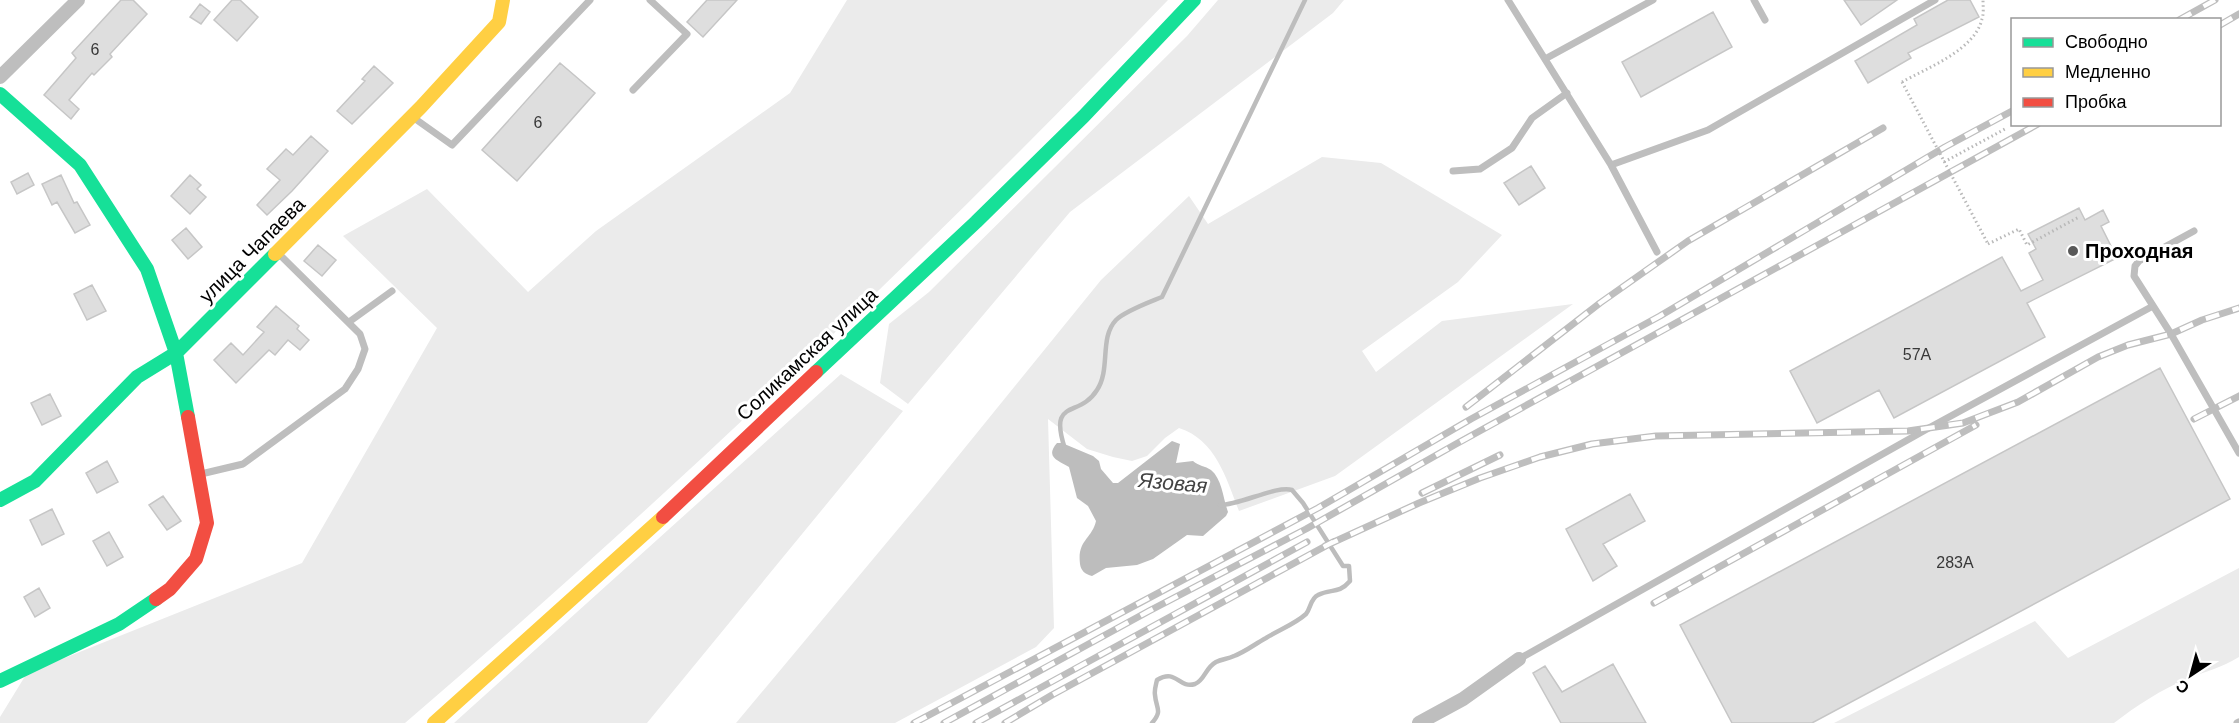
<svg xmlns="http://www.w3.org/2000/svg" width="2239" height="723" font-family="Helvetica,sans-serif">
	<rect width="100%" height="100%" fill="#fff"/>
	<path fill="#ebebeb" d="M847 0H1168C925 252 671 495 405 723H0V717L27 673 302 563 437 328 343 236 427 189 528 292 596 231 790 93Z
		M1218 0H1344L1333 13 1070 212 908 404 880 383 889 324 929 292 1187 36Z
		M1322 157 1381 163 1502 235 1458 282 1362 351 1376 372 1442 321 1573 304 1335 476 1239 511C1226 478 1216 440 1179 428L1165 438 1147 456 1132 461 1113 457 1087 449 1048 419 1054 628 1036 647 895 723H736L929 492 1101 280 1189 196 1208 224Z
		M841 374 903 411 647 723H454Z
		M2239 568V657C2221 668 2206 671 2187 679 2162 689 2136 706 2114 723H1834L2035 621 2068 658Z"/>
	<path fill="#bdbdbd" d="M1172 441 1180 444 1176 463 1193 461C1199 466 1205 466 1211 470 1222 479 1223 498 1228 512L1226 516 1203 536 1187 535 1153 559 1137 565 1106 568 1092 576C1085 574 1081 571 1080 564 1077 540 1092 539 1096 521L1088 506 1077 498 1069 467C1060 461 1044 458 1057 443H1062L1093 456 1099 461 1101 469 1113 483H1118Z"/>
	<g fill="none" stroke-linecap="round" stroke-linejoin="round">
		<path stroke="#bdbdbd" stroke-width="4.5" d="M1065 449C1048 397 1079 419 1097 390 1111 369 1099 338 1116 320 1125 311 1150 302 1162 297L1305 0
			M1152 723C1163 710 1156 709 1155 695 1154 690 1156 685 1157 680 1177 668 1178 689 1195 684 1205 680 1205 668 1216 662 1222 659 1228 659 1234 656 1245 652 1255 644 1266 638 1279 630 1295 624 1306 614 1311 608 1310 599 1318 595 1331 588 1338 595 1350 581L1349 566H1343L1303 503 1292 490C1277 485 1240 505 1220 505"/>
	</g>
	<path fill="#dedede" stroke="#c6c6c6" stroke-width="1.5" d="M121 0H133L147 14 110 54 112 57 94 75 92 73 69 100 79 109 71 119 44 95 76 58 72 53Z
		M232 0H240L258 17 237 41 214 20Z
		M707 0H737L703 37 687 22Z
		M1844 0H1897L1861 25Z
		M1948 0H1970L1979 17 1908 53 1911 58 1868 83 1855 61 1917 25 1914 19Z
		M200 4 210 12 201 24 190 17Z
		M1713 12 1732 47 1641 97 1622 62Z
		M560 63 595 93 517 181 482 150Z
		M374 66 393 83 352 124 337 111 365 81 362 79Z
		M311 136 328 151 292 191 267 215 257 205 280 180 267 169 286 149 293 155Z
		M1531 166 1545 188 1519 205 1504 183Z
		M28 173 34 185 17 194 11 182Z
		M61 175 74 203 77 202 90 225 75 233 57 202 52 205 42 184Z
		M190 175 201 185 197 189 206 197 190 214 171 196Z
		M2079 208 2085 220 2103 210 2109 222 2101 226 2117 258 2027 303 2045 337 1894 418 1879 390 1817 423 1790 371 2002 257 2021 291 2043 280 2029 253 2036 249 2028 234Z
		M186 228 202 247 188 259 172 240Z
		M318 245 336 260 322 276 304 261Z
		M92 285 106 311 87 320 74 294Z
		M276 306 299 326 297 329 309 340 300 350 288 340 275 355 269 350 236 383 214 360 231 343 243 355 264 332 257 327Z
		M2160 368 2230 499 1812 723H1732L1680 625Z
		M50 394 61 416 42 425 31 403Z
		M107 461 118 482 97 493 86 473Z
		M1630 494 1645 521 1603 544 1617 566 1593 581 1566 529Z
		M163 496 181 521 167 530 149 505Z
		M52 509 64 534 42 545 30 520Z
		M109 532 123 557 107 566 93 541Z
		M39 588 50 608 35 617 24 597Z
		M1613 664 1646 723H1561L1533 673 1545 666 1562 692Z"/>
	<g fill="none" stroke-linecap="round" stroke-linejoin="round">
		<path stroke="#b9b9b9" stroke-width="3" stroke-dasharray="1.5 3" stroke-linecap="butt" d="M1902 82C1927 68 1975 50 1982 19 1984 13 1983 6 1983 0
			M1944 162 2005 129
			M1988 244 2019 229 2027 245 2079 217"/>
		<path stroke="#bebebe" stroke-width="7" d="M1508 0 1611 165 1657 252
			M1754 0 1765 20
			M1545 59 1653 0
			M633 90 687 34 650 0
			M414 118 452 145 590 0
			M1611 165 1708 130 1935 0
			M1453 171 1480 169 1512 148 1532 118 1567 93
			M2194 231 2139 261 2135 266 2134 276 2171 334 2239 453
			M349 322 392 291
			M201 474 243 464 345 389 358 369 365 349 360 334 278 253
			M1519 659 1927 429 2153 306
			M2237 723 2239 722"/>
		<path stroke="#bebebe" stroke-width="14" d="M0 77 78 0
			M1419 723 1463 699 1519 659"/>
		<path stroke="#16e098" stroke-width="14" d="M0 94 80 165 147 269 176 353 188 417
			M816 372 976 222 1084 116 1194 0
			M0 500 35 481 137 377 176 353 275 254
			M0 681 119 624 156 599"/>
		<path stroke="#ffcf43" stroke-width="14" d="M275 254 421 107 499 22 503 0
			M434 723 663 517"/>
		<path stroke="#f24e42" stroke-width="14" d="M663 517 816 372
			M156 599 170 589 196 559 207 523 188 417"/>
		<g stroke="#bebebe" stroke-width="7">
			<path id="rail" d="M2179 20 2215 0
				M2220 25 2239 14
				M1466 407 1600 303 1688 241 1883 128
				M2194 419 2239 396
				M1422 493 1500 455
				M1325 546 1419 503 1480 478 1540 457 1592 444 1656 436 1908 431 1963 423 2018 402 2098 357 2128 345 2171 334 2202 320 2239 308
				M1654 603 1976 425
				M914 723 1318 508 1471 419 1660 316 1945 147 2012 111
				M944 723 1149 611 1306 529 1456 444 2038 124
				M976 723 1307 542
				M1005 723 1052 695 1333 542"/>
		</g>
		<use href="#rail" stroke="#fff" stroke-width="4.5" stroke-dasharray="14" stroke-linecap="butt"/>
		<path stroke="#b9b9b9" stroke-width="3" stroke-dasharray="1.5 3" stroke-linecap="butt" d="M1902 82 1988 244"/>
	</g>
	<circle fill="#595959" stroke="#fff" stroke-width="2" cx="2073" cy="251" r="6"/>
	<g text-anchor="middle" stroke-width="6" stroke-linejoin="round" paint-order="stroke">
		<g font-size="16" fill="#383838">
			<text x="95" y="55">6</text>
			<text x="538" y="128">6</text>
			<text x="1917" y="360">57А</text>
			<text x="1955" y="568">283А</text>
		</g>
		<g font-size="20" fill="#000" stroke="#fff">
			<text transform="translate(252 250) rotate(-45)" y="7">улица Чапаева</text>
			<text transform="translate(807 354) rotate(-43)" y="7">Соликамская улица</text>
		</g>
		<g font-size="20" font-weight="bold" fill="#000" stroke="#fff" text-anchor="start">
			<text x="2085" y="258">Проходная</text>
		</g>
		<g font-size="21" font-style="italic" fill="#424242" stroke="#fff">
			<text transform="translate(1173 483) rotate(5)" y="7">Язовая</text>
		</g>
	</g>
	<rect x="2011" y="18" width="210" height="108" fill="#ffffff" stroke="#999999" stroke-width="1.5"/>
	<rect x="2023" y="38" width="30" height="9" fill="#16e098" stroke="#999999" stroke-width="1.5"/>
	<text x="2065" y="48" font-size="18" fill="#000000">Свободно</text>
	<rect x="2023" y="68" width="30" height="9" fill="#ffcf43" stroke="#999999" stroke-width="1.5"/>
	<text x="2065" y="78" font-size="18" fill="#000000">Медленно</text>
	<rect x="2023" y="98" width="30" height="9" fill="#f24e42" stroke="#999999" stroke-width="1.5"/>
	<text x="2065" y="108" font-size="18" fill="#000000">Пробка</text>
	<g transform="translate(2191 675) rotate(216)" stroke="#ffffff" stroke-width="4.5" paint-order="stroke">
	<path d="M0-4.5L10 22L0 15L-10 22Z" fill="#000000"/>
	<text y="-9" font-size="16" font-weight="bold" text-anchor="middle" fill="#000000">С</text>
	</g>
</svg>
